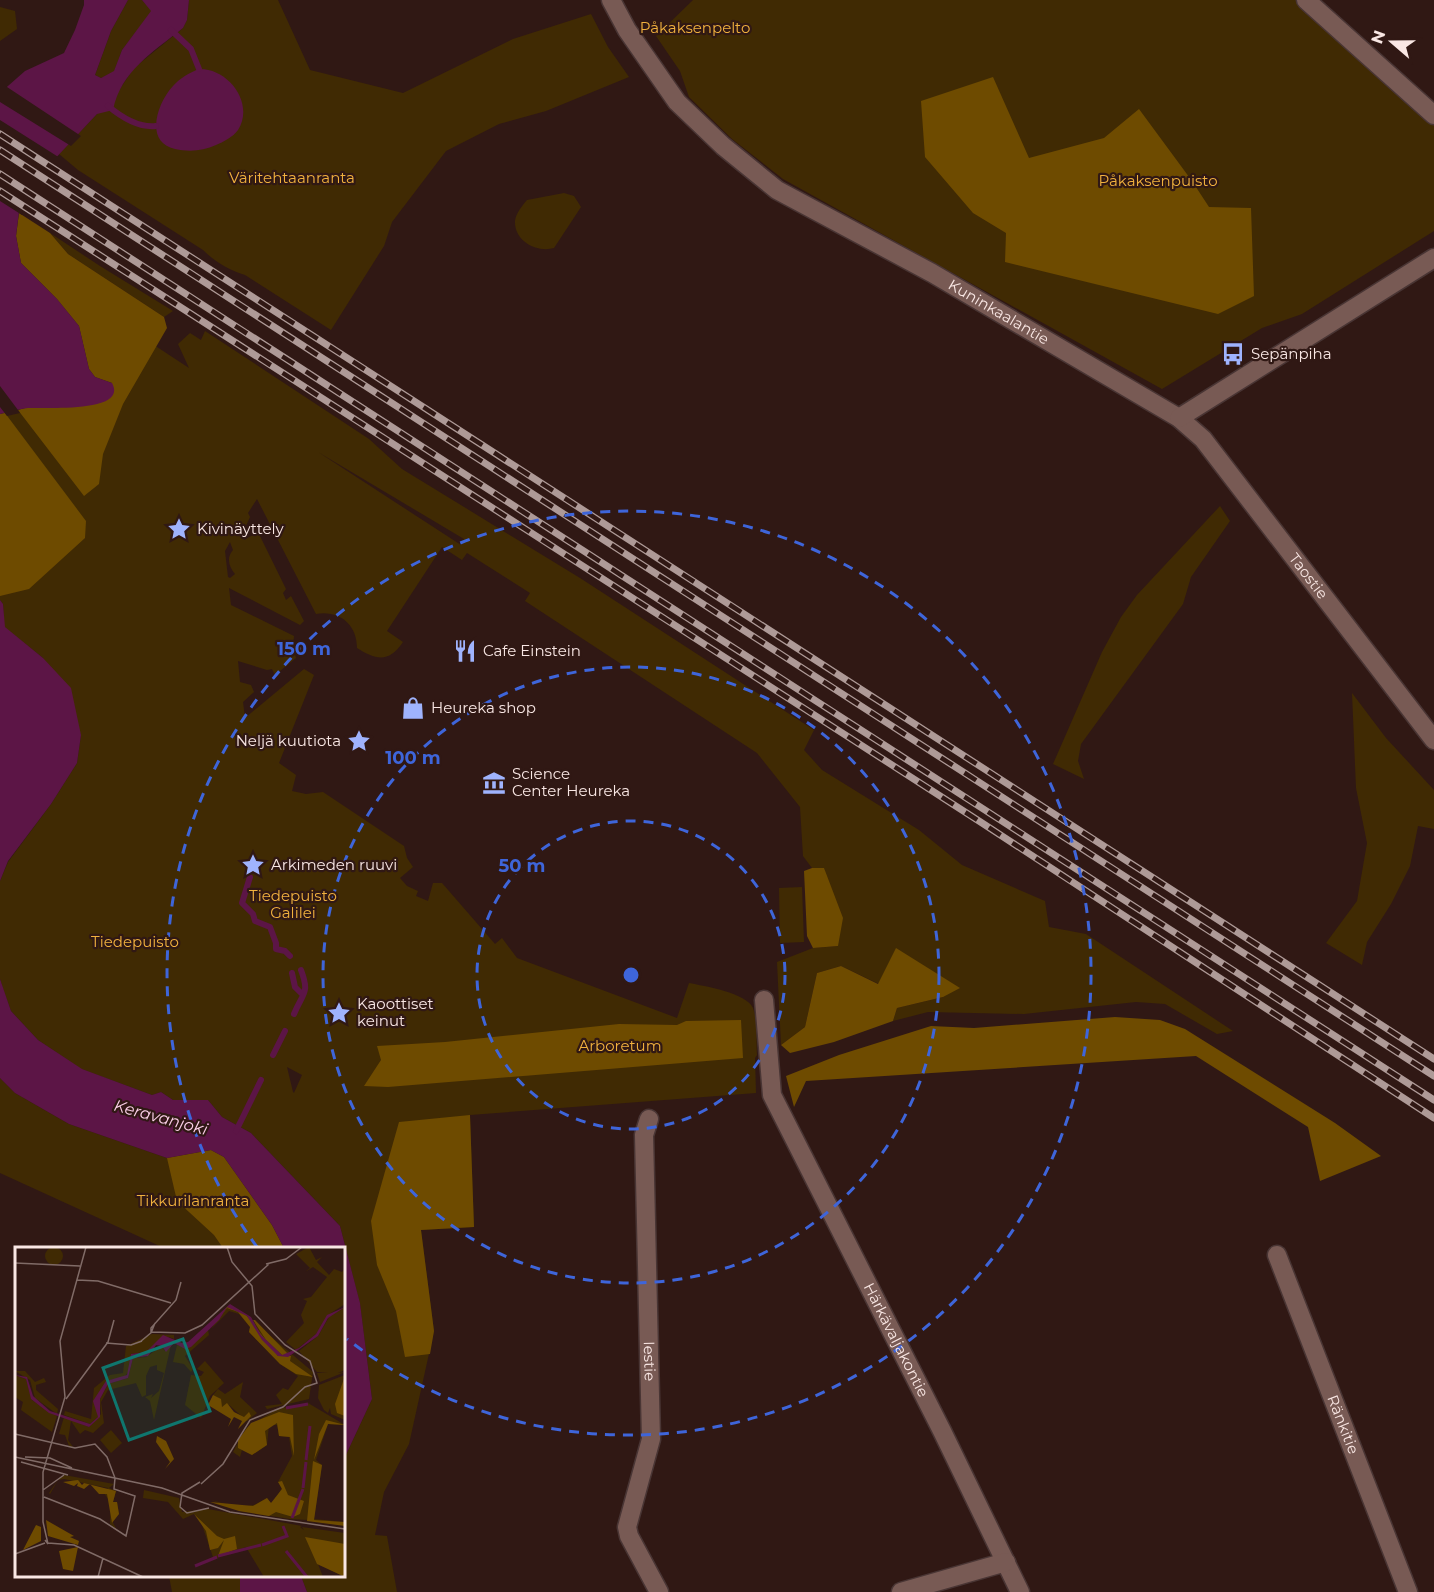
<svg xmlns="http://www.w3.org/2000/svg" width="1434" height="1592" font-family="Montserrat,sans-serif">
	<rect width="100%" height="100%" fill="#301814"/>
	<path fill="#402a03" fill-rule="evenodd" d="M128 0H142L152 11 122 50 114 72 101 78 95 75 111 31Z
		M189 0H278L310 70 403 93 513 39 591 14 608 47 629 77 546 111 499 124 446 151 392 222 384 246 331 330 245 275C229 270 215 262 203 250L78 170 59 154 117 93 134 68 183 28 187 20Z
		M693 0H1297L1434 122V231L1302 314 1262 328 1162 389 783 179 732 139 689 97 680 71 656 36Z
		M0 7 15 11 17 29 0 41Z
		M564 193 574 196 581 207 554 248C537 253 514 241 515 221 516 213 522 206 527 200Z
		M50 233 100 266 173 311 164 317 68 254Z
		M20 257 189 368 178 344 190 333 201 340 205 331 369 439 402 469 580 578 814 730 804 750 822 770 919 830 962 865 1045 901 1049 927 1086 934 1233 1031 1217 1034 1165 1004 1136 1002 1024 1014 928 1012 893 1021 897 1008 943 997 879 984 841 966 817 973 805 1027 781 1045 777 962 813 948 838 946 824 868H812L803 856 800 807 757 753 525 601 530 593 467 553 462 560 442 547 387 631 403 642C389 663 376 660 357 648 357 625 340 610 316 614L257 499 248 513 250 517 245 528 244 540 258 532 286 589 283 593 286 600 291 596 304 621 300 625 229 588 231 605 294 636 293 646 296 658 275 675 272 669 267 670 238 661 240 682 251 685 254 692 243 702 245 718 304 669 314 675 279 763 296 775 292 791 306 794 323 792 404 846 407 858 413 867 400 878 407 886 418 891 416 896 428 901 433 883H442L495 944 502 938 517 958 677 1018 689 983C704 986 747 993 753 1008 758 1021 756 1041 757 1055L755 1058 756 1093 470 1115 474 1227 421 1230 434 1331 409 1444 384 1492 375 1535 387 1536 397 1592H307L301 1576H344V1459L372 1399 360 1304 340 1226 251 1133 222 1117 208 1100H173L161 1092 152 1095 81 1069 38 1040 11 1011 3 989 0 979V881L8 862 51 804 77 763 81 735 43 658 4 627 3 604 0 600V414L28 408 112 383 95 377 89 369 79 326ZM318 452 464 539 461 545ZM230 542 233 550C226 558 229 567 235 574L230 578 228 577 225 551ZM287 1067 302 1075 294 1093 293 1092Z
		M1220 506 1230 521 1191 577 1183 604 1081 744 1078 761 1084 779 1053 764 1102 652 1121 617 1137 595Z
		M1352 693 1386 738 1434 790V829L1418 826 1410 866 1391 904 1367 942 1362 965 1326 943 1357 901 1367 843 1356 788Z
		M802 887 804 942 780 943 779 888Z
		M0 1078 15 1093 69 1124 167 1158 211 1150 284 1248H164L0 1173Z
		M169 1576H240V1592H172Z"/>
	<path fill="#6e4b00" d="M993 77 1029 158 1104 138 1139 109 1192 181 1209 207 1251 208 1254 296 1218 314 1005 262 1006 233 973 213 925 157 921 101Z
		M19 213 50 233 68 254 164 317 167 328 123 404 103 454 99 484 84 496 18 410 112 383 95 377 89 369 79 326 57 299 21 263 16 236Z
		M5 413 86 521 85 538 29 589 0 596V414Z
		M812 868H824L843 918 838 946 813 948 807 936 804 871Z
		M896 948 960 988 943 997 897 1008 893 1021 834 1042 790 1053 781 1045 805 1027 817 973 841 966 878 984Z
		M1115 1017 1160 1020 1185 1029 1335 1123 1381 1156 1320 1181 1308 1127 1196 1056 806 1081 794 1107 786 1076 839 1055 931 1026 974 1028Z
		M741 1020 743 1058 388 1087 364 1086 381 1060 377 1046 445 1042 619 1024 677 1025 686 1021Z
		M470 1115 474 1227 421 1230 434 1331 430 1354 405 1357 396 1311 377 1265 371 1221 399 1122Z
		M211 1150 224 1157 272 1225 284 1248H223L214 1235 177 1201 167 1158Z"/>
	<path fill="#5c1546" d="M84 0H128L111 31 95 75 101 78 114 71 122 50 151 11 142 0H189L187 20 183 28C153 52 121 71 113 110L97 114 21 195 16 236 21 263 57 299 79 326 89 369 95 377 112 383C129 414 42 407 28 408 19 409 9 412 0 414V93L25 71 64 53 75 30 84 5Z
		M199 69C228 68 255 103 238 130 233 137 223 142 216 145 203 151 189 152 175 149 144 142 157 103 173 86 180 78 189 73 199 69Z
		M0 600 3 604 5 627 43 658 71 688 81 735 77 763 51 804 8 861 0 881Z
		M0 979 11 1011 38 1040 82 1069 152 1095 161 1092 173 1100H208L222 1117 251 1133 340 1226 360 1303 372 1399 344 1459V1248H284L272 1225 224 1157 211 1150 167 1158 69 1124 15 1093 0 1078Z
		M240 1576H301L307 1592H240Z"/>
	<path fill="#301814" d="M4 85 81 136 71 146 0 102V89Z
		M0 120 60 158 54 163V167L24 196 22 215 0 201Z
		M0 386 18 410 20 413 7 416 0 407Z"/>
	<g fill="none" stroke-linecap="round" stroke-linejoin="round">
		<path stroke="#5c1546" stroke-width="6" d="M171 30 191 49 199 69
			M108 106C120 116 139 128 156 126
			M250 877 242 903 253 914 255 921 270 927 276 943V949L285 951 290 956
			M292 973 295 987 303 995
			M294 1014C303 992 310 994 301 970
			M273 1055 285 1031
			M236 1131 261 1080"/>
		<g stroke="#493534" stroke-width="21">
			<g id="minor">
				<path id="s1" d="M611 0 627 30 677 102 723 146 777 190 932 273 1179 418 1203 439 1434 740"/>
				<path d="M1306 0 1434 115"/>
				<path d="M1179 418 1434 258"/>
				<path id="s2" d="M764 1000 772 1095 942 1431 1020 1592"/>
				<path id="s3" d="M649 1119 644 1135 651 1439 627 1527 629 1536 659 1592"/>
				<path id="s4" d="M1277 1255 1408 1592"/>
				<path d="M901 1592 1006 1562"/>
			</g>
		</g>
		<use href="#minor" stroke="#785a54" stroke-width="18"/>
		<g stroke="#ae9a97" stroke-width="7">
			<path id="rail" d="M0 134 1434 1059
				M0 150 1434 1076
				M0 174 1434 1100
				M0 191 979 821 1434 1118"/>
		</g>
		<use href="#rail" stroke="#301814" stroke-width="4.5" stroke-dasharray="14" stroke-linecap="butt"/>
	</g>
	<g fill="none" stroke="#3e65da" stroke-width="3" stroke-dasharray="10 8">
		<circle cx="631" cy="975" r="154"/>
		<circle cx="631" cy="975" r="308"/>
		<path d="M257 1247A462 462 0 1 1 347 1339"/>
	</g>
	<defs>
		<g id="bus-bare" transform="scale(1.8)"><path d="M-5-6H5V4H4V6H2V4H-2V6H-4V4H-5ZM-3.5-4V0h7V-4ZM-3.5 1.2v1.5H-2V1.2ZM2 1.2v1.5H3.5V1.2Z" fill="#9fb3fd" stroke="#301814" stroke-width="2.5" paint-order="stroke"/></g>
		<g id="sight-bare" transform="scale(1.8)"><path d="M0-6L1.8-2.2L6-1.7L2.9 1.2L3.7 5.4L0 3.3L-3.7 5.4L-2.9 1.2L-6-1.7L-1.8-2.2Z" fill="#9fb3fd" stroke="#301814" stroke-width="2.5" paint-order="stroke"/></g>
		<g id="restaurant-bare" transform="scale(1.8)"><path d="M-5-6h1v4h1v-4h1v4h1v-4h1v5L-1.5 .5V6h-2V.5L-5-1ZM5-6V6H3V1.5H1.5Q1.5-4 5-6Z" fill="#9fb3fd" stroke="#301814" stroke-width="2.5" paint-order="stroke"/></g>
		<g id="shop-bare" transform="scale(1.8)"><path d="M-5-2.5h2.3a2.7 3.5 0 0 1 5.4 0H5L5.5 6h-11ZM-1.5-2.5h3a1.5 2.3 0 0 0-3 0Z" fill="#9fb3fd" stroke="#301814" stroke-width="2.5" paint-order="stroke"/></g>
		<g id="museum-bare" transform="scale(1.8)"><path d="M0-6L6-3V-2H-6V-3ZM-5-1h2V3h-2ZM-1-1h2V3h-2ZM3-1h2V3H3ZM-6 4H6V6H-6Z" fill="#9fb3fd" stroke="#301814" stroke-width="2.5" paint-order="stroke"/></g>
	</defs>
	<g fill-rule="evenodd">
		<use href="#bus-bare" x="1233" y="354"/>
		<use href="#sight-bare" x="179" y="529"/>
		<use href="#restaurant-bare" x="465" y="651"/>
		<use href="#shop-bare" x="413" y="708"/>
		<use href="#sight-bare" x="359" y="741"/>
		<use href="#museum-bare" x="494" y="783"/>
		<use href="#sight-bare" x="253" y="865"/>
		<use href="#sight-bare" x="339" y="1013"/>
	</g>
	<g text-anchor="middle" stroke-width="4.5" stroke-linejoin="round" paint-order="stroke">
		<g font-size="15" fill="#f2b23e" stroke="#301814">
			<text x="695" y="33">Påkaksenpelto</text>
			<text x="292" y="183">Väritehtaanranta</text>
			<text x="1158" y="186">Påkaksenpuisto</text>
			<text x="293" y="901">Tiedepuisto<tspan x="293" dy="17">Galilei</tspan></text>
			<text x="135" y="947">Tiedepuisto</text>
			<text x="620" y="1051">Arboretum</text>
			<text x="193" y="1206">Tikkurilanranta</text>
		</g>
		<g font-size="15" fill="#f9e7e4" stroke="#301814">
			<text dy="5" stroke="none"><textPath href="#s1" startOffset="508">Kuninkaalantie</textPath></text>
			<text dy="5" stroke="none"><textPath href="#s1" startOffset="922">Taostie</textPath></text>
			<text dy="5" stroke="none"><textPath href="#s2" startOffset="370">Härkävaljakontie</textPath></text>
			<text dy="5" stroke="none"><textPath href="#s3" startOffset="243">Iestie</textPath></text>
			<text dy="5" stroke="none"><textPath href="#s4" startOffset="182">Ränkitie</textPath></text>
		</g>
		<g font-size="15" fill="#f9e7e4" stroke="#301814" text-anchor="start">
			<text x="1251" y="359">Sepänpiha</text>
			<text x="197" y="534">Kivinäyttely</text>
			<text x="483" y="656">Cafe Einstein</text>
			<text x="431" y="713">Heureka shop</text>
			<text x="341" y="746" text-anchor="end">Neljä kuutiota</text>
			<text x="512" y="779">Science<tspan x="512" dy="17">Center Heureka</tspan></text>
			<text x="271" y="870">Arkimeden ruuvi</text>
			<text x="357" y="1009">Kaoottiset<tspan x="357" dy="17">keinut</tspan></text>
		</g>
		<g font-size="16" font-style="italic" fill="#fed2eb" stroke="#301814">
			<text transform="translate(161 1117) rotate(15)" y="6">Keravanjoki</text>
		</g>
	</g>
	<g transform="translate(15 1247)">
		<rect width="330" height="330" fill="#301814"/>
		<path d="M294 0 301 13 307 10 302 15 314 28 319 22 327 25 330 21V57L316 66 301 87 281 103 271 95 289 76 286 68 292 54 288 52 296 50 312 30 298 20 290 25 295 21 281 7ZM30 9a9 9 0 1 1 18 0a9 9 0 1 1-18 0ZM212 60 227 65 298 125 294 152 252 162 250 159 267 157 261 148 268 141 273 143 283 129 265 117 234 85 235 80 224 67 214 64 196 82ZM330 60V123L323 126 330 125 305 135 302 126H313L302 125 284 104 303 89 314 70ZM193 83 194 88 170 109 178 122 176 125 169 117 158 115 162 98 173 101ZM137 87 159 88V92L154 90 131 105 116 107 114 124 108 132H97L82 150 83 170 75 177 49 168 50 164 76 172 79 141 95 128 108 126 111 99ZM156 98 139 173 135 154 130 150 138 147 136 151 144 144 149 126 142 123V118L135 120 131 129V148L127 150 121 136 93 143 86 155 89 176 78 186 70 183 65 187 56 174 53 193 58 200 54 199 50 188 44 187 49 170 74 180 86 167 85 152 93 137 113 131 118 111 131 110 147 99 150 104ZM190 114 209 136 195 149 186 171 170 158 176 128 186 129 189 125 182 122ZM0 124H10L20 135 29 131 31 135 21 138V143L43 162 42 167 20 151 15 133ZM0 128 11 132 17 153 42 169 37 185 6 163 8 155 0 150ZM330 128V173L316 167 315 161 313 166 309 163 303 151 304 138ZM228 135 225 150 242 166 232 174 214 158 207 160 198 148 203 142 210 147ZM293 156 330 178 313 177 301 213 307 218 299 272 330 275 275 272 225 264 196 253 222 260 239 258 252 251 256 256 260 253 268 239 263 235 277 209 274 190 264 189 262 178H254L252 198 237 208 227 203 225 210 218 205 231 181 262 162ZM96 183 107 196 96 206 85 193ZM49 228 99 237 94 241 101 244 98 255H102L104 267 96 272 102 283 95 277 96 256 89 246 93 241 49 232 43 233 35 247 34 246 43 233ZM129 243 164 251 167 265 193 262 287 279 285 280 289 283 287 280 330 286V330L303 317 308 330H249L231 300 180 319 198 310 186 275 179 267 168 272 153 255 128 251Z" fill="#402a03"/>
		<path d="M212 60 227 65 232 69 263 109H276L275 114 298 130 281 127 265 117 234 85 235 80 223 65 212 61 207 68ZM238 73H240L274 108H267L251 93ZM330 129V169L322 166 320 157ZM198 148 206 152 207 160 212 156 219 165 229 170 234 165 236 169 223 182 227 174 219 170 213 180 216 172 193 158ZM264 165 278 168 279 209 275 190 264 189 262 176 250 184 252 198 237 208 223 201V193L236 176ZM311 173 330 178 313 177 299 213 304 187ZM142 189 151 194 159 212 150 222 155 215 141 195ZM298 214 307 218 299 273 330 275V279L292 274ZM63 233 67 238 69 236 101 244 98 255H102L104 267 97 276 92 247H84L75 237 69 242 62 239 63 236 59 239 48 235ZM267 234 273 248 289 254 285 267 278 270 261 265 254 269 224 264 195 255 238 259 252 251 256 256 267 242 263 235ZM179 267 202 289 209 292 220 289 222 302 203 309 209 293 203 301 195 303 191 284ZM31 273 59 289 55 290 64 294 63 298 33 289ZM21 278 26 280V294L8 303ZM290 290 330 297V330L302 317ZM63 300 58 324 48 322 44 304Z" fill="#6e4b00"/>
		<path d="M215 57 236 70 246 88 267 108 284 101 301 87 312 68 330 60 313 71 303 89 273 110 263 109 247 93 232 69 212 60 204 73 176 100 170 102 159 96 151 105 147 99 141 98 133 109 118 111 113 131 93 137 85 152V170L74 180 34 166 16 152 11 132 0 128 12 130 18 149 35 164 75 177 83 170 78 154 91 134 112 128 116 107 131 105 148 88 167 96 173 95Z" fill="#5c1546"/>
		<path fill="none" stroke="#5c1546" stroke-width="3" d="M271 161 293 157M291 213 295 179M288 241 291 215M277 271 288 242M247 298 272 289 268 279M271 304 292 330M203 309 246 298M180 319 202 310"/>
		<path fill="none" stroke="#806b67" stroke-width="1.5" d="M0 16 65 19M251 17 271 12 287 0M62 33 83 34 156 56M140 76 136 86V81L161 53 166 35M93 95 99 73M125 95 137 85 170 86 187 78 254 17M91 96 116 98 127 94M51 152 93 95M0 187 60 201 80 197 92 210 100 231 99 242 120 249 111 289 85 272 29 250M0 210 147 241 215 265 330 282M10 210 35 211 57 221M6 215 53 228M185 235 167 246 165 260 172 266 194 261M186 237 208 217 235 173 268 160 290 140 302 136 295 114 270 98 240 67 237 39 217 15 212 0M28 243 49 228M30 293 33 297 28 275V225L50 150 45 94 71 0M33 296 59 298 128 330M0 307 30 296M83 330 88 311"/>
		<path fill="#0f766e" fill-opacity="0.15" stroke="#0f766e" stroke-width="3" d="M168 92 195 164 114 193 88 121Z"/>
		<rect width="330" height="330" fill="none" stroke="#f9e7e4" stroke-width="3"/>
	</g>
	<circle cx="631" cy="975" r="9" fill="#3e65da" stroke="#301814" stroke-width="3"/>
	<g font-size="18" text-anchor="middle" font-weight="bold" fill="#3e65da" stroke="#301814" stroke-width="4.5" stroke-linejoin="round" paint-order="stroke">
		<text x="304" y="655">150 m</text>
		<text x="413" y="764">100 m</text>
		<text x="522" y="872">50 m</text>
	</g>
	<g transform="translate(1392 42) rotate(290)" stroke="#301814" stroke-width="4.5" paint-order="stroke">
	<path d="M0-4.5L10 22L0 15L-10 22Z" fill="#f9e7e4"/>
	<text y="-9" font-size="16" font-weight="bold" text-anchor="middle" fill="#f9e7e4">N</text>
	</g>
</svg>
